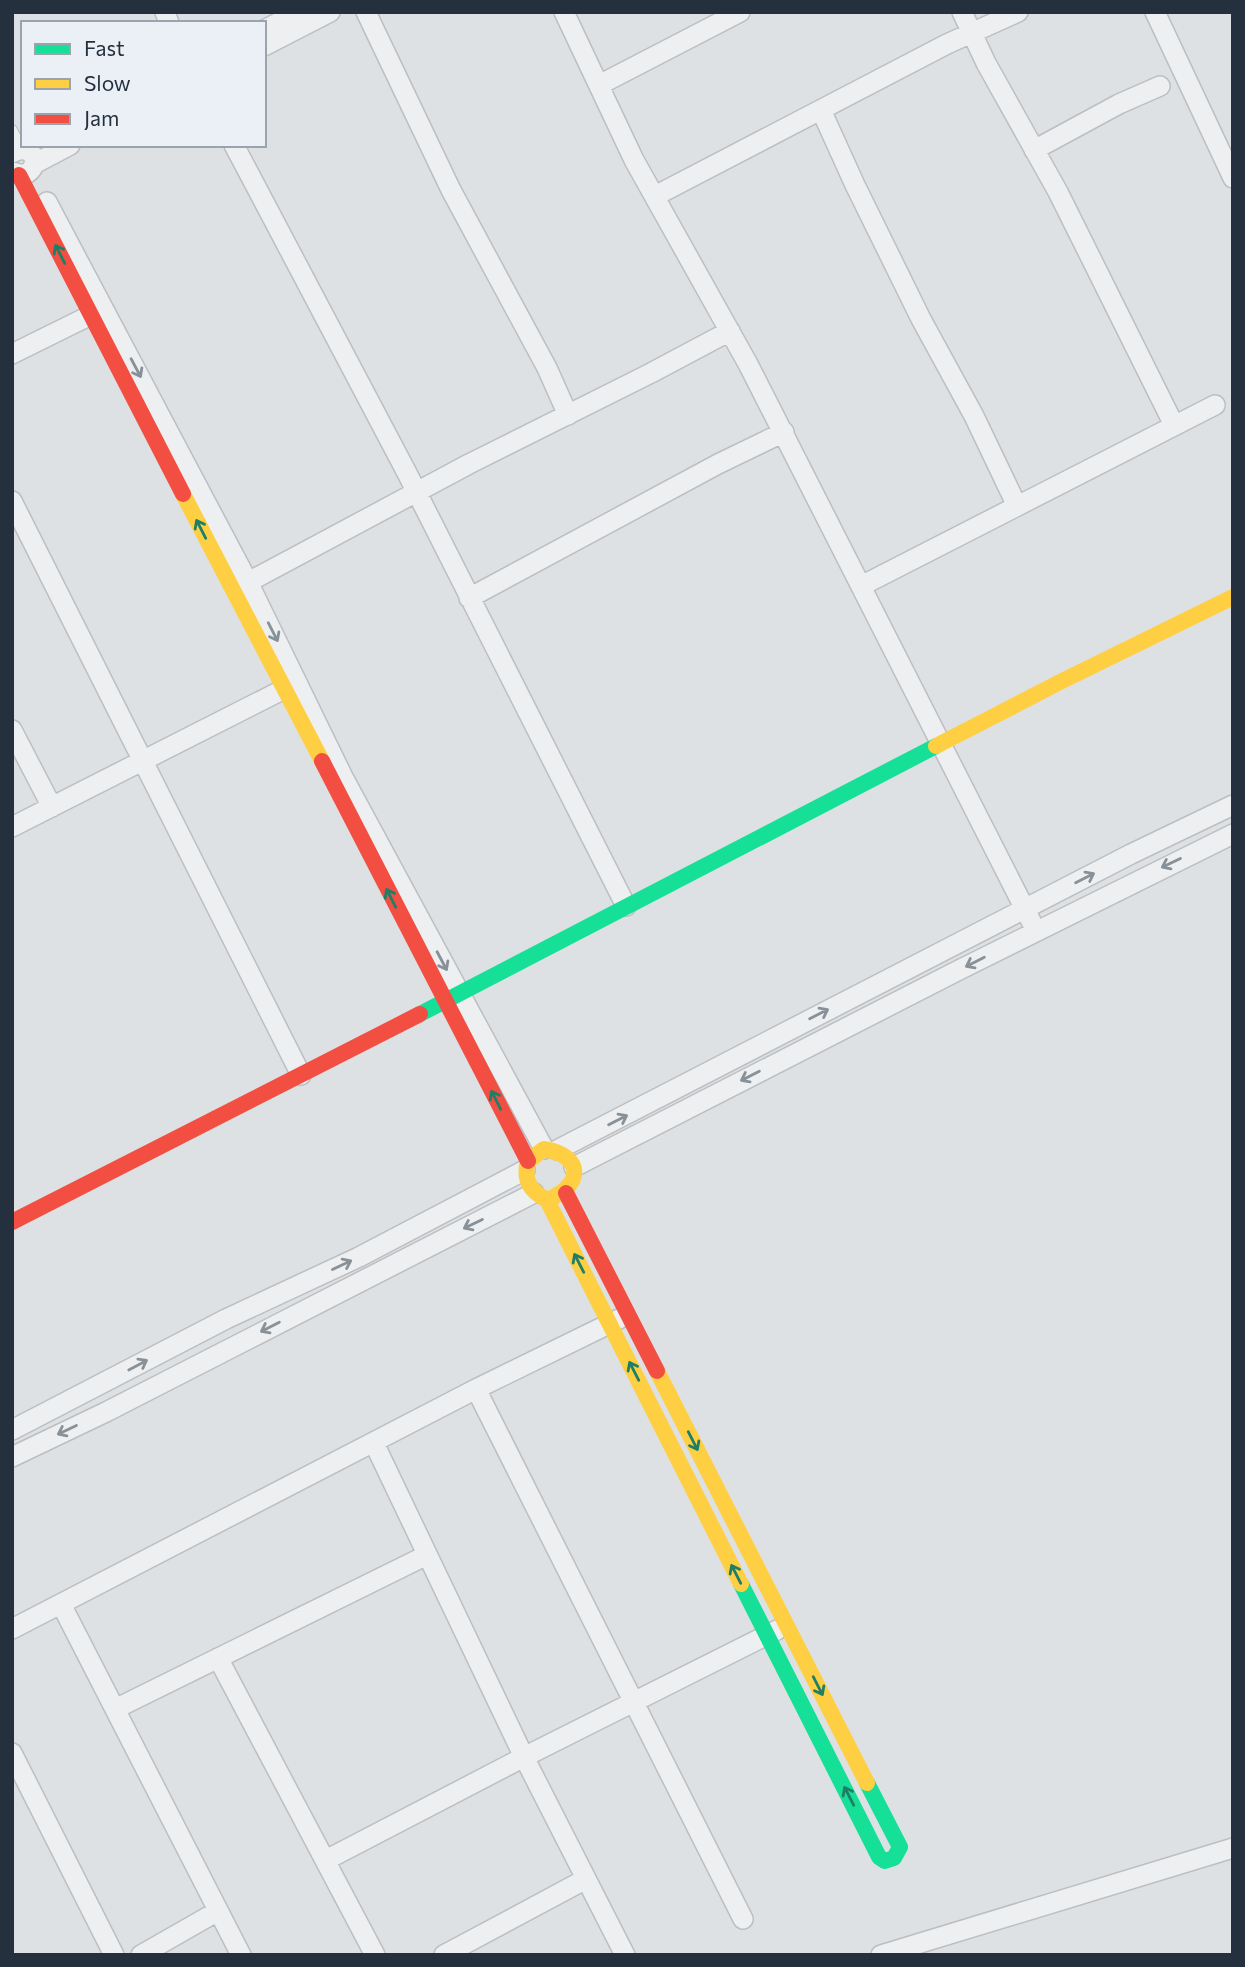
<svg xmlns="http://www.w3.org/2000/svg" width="1245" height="1967" font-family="Commissioner,sans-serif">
	<rect width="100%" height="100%" fill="#dee1e4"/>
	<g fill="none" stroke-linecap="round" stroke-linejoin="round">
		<g stroke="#bcbfc2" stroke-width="12">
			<path id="lane" d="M12 130 22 149"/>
		</g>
		<g stroke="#bcbfc2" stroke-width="22">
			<path id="street" d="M165 12 169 23
				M366 12 451 190 547 368 568 415
				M564 12 634 160 748 364 1036 931
				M962 12 986 63 1058 192 1174 425
				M1155 12 1233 178
				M264 30 299 12
				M264 46 330 12
				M599 85 740 12
				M821 110 855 185 921 319 974 416 1017 506
				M234 145 407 473 626 906
				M1034 150 1119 104 1160 86
				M12 153C31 141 45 165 24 175L12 172
				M34 164 70 145
				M655 196 947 44 1018 12
				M47 202 248 582 343 777 544 1149
				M12 354 103 309
				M12 501 301 1075
				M861 586 1215 405
				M237 588 469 464 651 373 730 331
				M469 598 718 464 784 432
				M12 730 52 807
				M12 827 294 684
				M557 1150 1131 854 1233 805
				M574 1167 961 969 1233 834
				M476 1389 743 1919
				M12 1430 226 1319 359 1257 525 1170
				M374 1443 524 1757 625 1955
				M12 1457 106 1412 534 1193
				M61 1604 241 1955
				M12 1629 476 1389 619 1319
				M218 1658 375 1955
				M115 1709 427 1555
				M12 1753 114 1955
				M326 1860 524 1757 777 1630
				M141 1955 218 1911
				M444 1955 586 1879
				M881 1955 1233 1848"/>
		</g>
		<use href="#lane" stroke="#edeff1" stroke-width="10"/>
		<use href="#street" stroke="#edeff1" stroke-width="19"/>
		<path stroke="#16e098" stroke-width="16" d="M420 1014 936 746
			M741 1584 879 1857 885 1861 894 1858 900 1847 867 1783"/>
		<path stroke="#ffcf43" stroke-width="16" d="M183 494 322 761
			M936 746 1060 682 1233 597
			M547 1200C583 1186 585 1156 544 1149L528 1161C523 1180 530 1191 547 1200L741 1584
			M657 1371 867 1783"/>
		<path stroke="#f24e42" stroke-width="16" d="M19 175 183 494
			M322 761 528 1161
			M566 1193 657 1371
			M12 1222 420 1014"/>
	</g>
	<defs><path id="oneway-shaft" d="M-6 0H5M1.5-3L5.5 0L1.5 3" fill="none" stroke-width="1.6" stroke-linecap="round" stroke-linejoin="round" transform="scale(1.75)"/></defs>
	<g stroke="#1e7f66">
		<use href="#oneway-shaft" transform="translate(60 254) rotate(-117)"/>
		<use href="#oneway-shaft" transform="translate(201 529) rotate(-117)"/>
		<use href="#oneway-shaft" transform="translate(391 898) rotate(-117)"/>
		<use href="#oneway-shaft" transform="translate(496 1100) rotate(-117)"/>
		<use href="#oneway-shaft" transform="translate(579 1263) rotate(-117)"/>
		<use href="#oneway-shaft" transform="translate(634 1371) rotate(-117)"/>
		<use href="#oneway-shaft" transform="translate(693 1441) rotate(63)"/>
		<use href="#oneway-shaft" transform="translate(736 1574) rotate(-117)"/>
		<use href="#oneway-shaft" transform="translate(818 1686) rotate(63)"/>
		<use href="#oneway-shaft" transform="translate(849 1796) rotate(-117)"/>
	</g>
	<g stroke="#889098">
		<use href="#oneway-shaft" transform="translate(136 368) rotate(62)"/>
		<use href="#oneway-shaft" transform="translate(273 632) rotate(63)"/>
		<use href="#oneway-shaft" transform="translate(1171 863) rotate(154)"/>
		<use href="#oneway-shaft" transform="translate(1085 878) rotate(-27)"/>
		<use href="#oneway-shaft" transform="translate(442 961) rotate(62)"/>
		<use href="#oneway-shaft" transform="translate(975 962) rotate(153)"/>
		<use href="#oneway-shaft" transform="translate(819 1014) rotate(-27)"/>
		<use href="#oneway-shaft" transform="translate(750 1076) rotate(153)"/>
		<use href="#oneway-shaft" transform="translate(618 1120) rotate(-27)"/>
		<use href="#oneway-shaft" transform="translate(473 1224) rotate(154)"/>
		<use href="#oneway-shaft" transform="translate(342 1265) rotate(-25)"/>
		<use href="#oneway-shaft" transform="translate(270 1327) rotate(153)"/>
		<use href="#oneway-shaft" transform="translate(138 1365) rotate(-28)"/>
		<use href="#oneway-shaft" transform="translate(67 1430) rotate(154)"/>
	</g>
	<rect width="1245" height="1967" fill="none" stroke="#24303e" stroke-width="28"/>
	<rect x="21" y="21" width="245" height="126" fill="#eaf0f5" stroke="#9ba3ac" stroke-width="2"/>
	<rect x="35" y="44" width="35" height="10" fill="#16e098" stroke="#9ba3ac" stroke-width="2"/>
	<text x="84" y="56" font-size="21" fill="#24303e">Fast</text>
	<rect x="35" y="79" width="35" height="10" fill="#ffcf43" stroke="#9ba3ac" stroke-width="2"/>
	<text x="84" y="91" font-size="21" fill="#24303e">Slow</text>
	<rect x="35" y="114" width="35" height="10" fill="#f24e42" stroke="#9ba3ac" stroke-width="2"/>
	<text x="84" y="126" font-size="21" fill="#24303e">Jam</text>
</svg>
